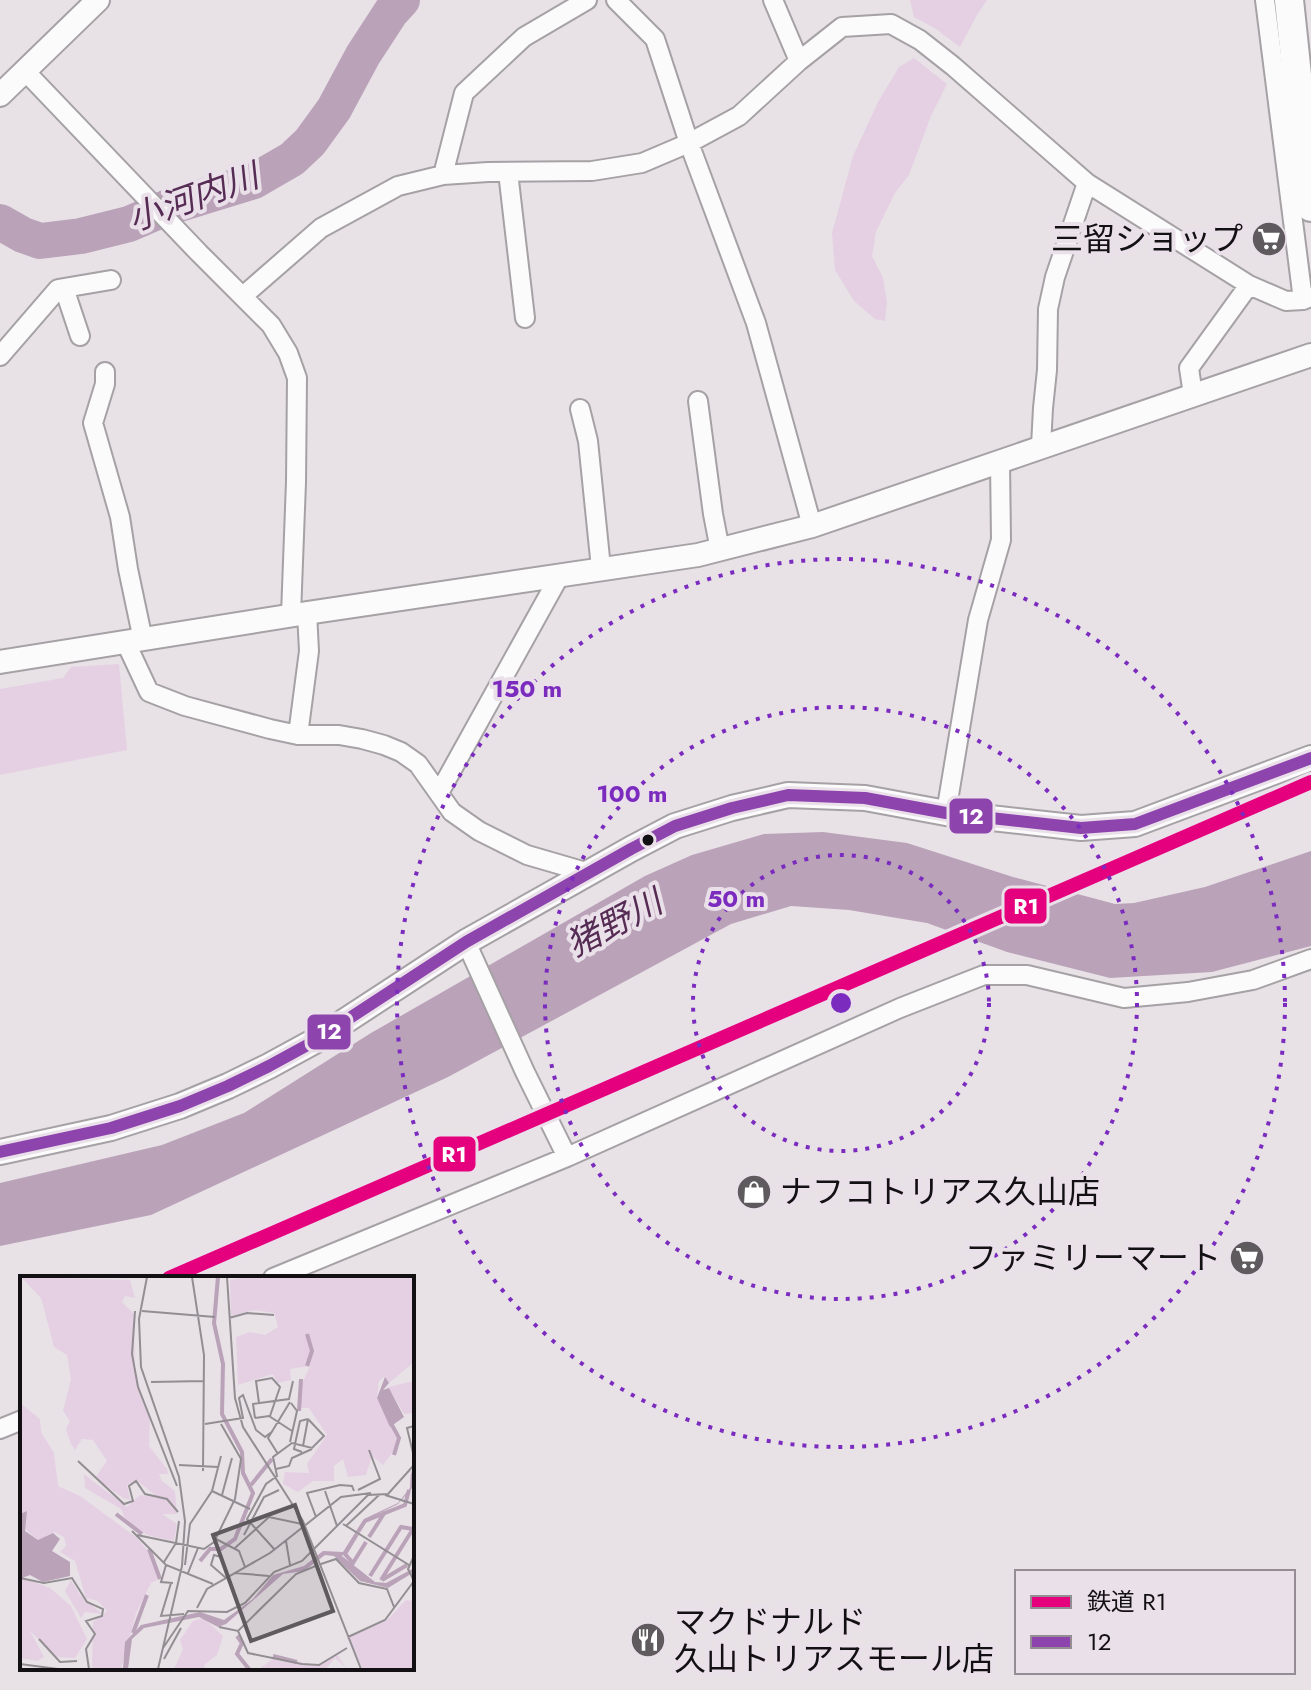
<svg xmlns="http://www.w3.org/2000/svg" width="1311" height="1690" font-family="Jost,'Noto Sans JP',sans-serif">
	<rect width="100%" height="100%" fill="#e8e2e7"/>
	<path fill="#e5d0e3" d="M910 0H987L977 15 960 47 936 29 914 17Z
		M914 58 947 84 931 116 909 175 895 193 876 232 872 256 883 278 887 302 885 321 875 319 854 301 835 270 832 233 853 156 878 102 899 67Z
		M119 664 127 750 0 775V689L63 678 71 667Z"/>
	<path fill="#baa2b9" d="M823 832 907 843 1013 877 1115 904 1134 903 1205 887 1311 851V946L1212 972 1110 978 1007 952 927 923 849 910 791 906 731 924 448 1077 151 1215 0 1246V1183L162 1145 244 1113 371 1033 645 876 692 855 764 834Z"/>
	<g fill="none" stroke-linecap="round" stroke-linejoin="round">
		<path stroke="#baa2b9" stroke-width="36" d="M0 222 23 235 40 241 81 236 129 224 166 208 254 181 292 159 310 142 334 109 363 55 391 12 402 0"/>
		<g stroke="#a5a1a5" stroke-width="22">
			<path id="minor" d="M616 0 655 39 689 143 756 323 812 526
				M773 0 799 61
				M1265 0 1303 300
				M25 71 199 253 271 325 288 353 297 378 296 482 291 615
				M508 172 525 318
				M443 175 464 93 524 37 587 0
				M64 288 80 336
				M243 296 321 228 398 186 443 175 488 172 592 171 642 163 689 143 739 116 799 61 842 27 891 24 920 40 953 66 1087 183 1249 285 1286 301 1303 300 1311 297
				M0 356 58 289 111 280
				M105 372V384L93 423 120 517 128 569 143 640
				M1193 395 1189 368 1249 285
				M698 401 713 514 720 550
				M580 409 588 441 601 568
				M1041 446 1043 408 1047 370 1048 309 1055 277 1087 183
				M126 643 149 692 185 706 270 729 298 735H339L362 739 384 745 401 752 418 764 452 812 479 831 527 855 589 873
				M298 735 309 651 307 613
				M439 793 560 575
				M946 813 978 620 1001 540 1000 462
				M466 942 525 1072 567 1157
				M273 1278 567 1157 900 1008 984 975H1027L1124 998 1188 992 1253 980 1311 959
				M0 1429 22 1420"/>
		</g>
		<g stroke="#a5a1a5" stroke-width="26">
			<path id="tertiary" d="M0 95 98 0
				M0 662 307 613 698 555 812 526 1311 355"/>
		</g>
		<g stroke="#a5a1a5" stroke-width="28">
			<path id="secondary" d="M0 1152 111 1128 180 1106 228 1086 269 1066 313 1042 466 942 631 849 675 826 732 808 788 795 865 798 946 813 1081 828 1135 824 1311 758"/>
		</g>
		<g stroke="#a5a1a5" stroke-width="32">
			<path id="primary" d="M1289 0 1311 207"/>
		</g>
		<use href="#minor" stroke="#fcfbfb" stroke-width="18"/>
		<use href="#tertiary" stroke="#fcfbfb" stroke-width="22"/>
		<use href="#secondary" stroke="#fcfbfb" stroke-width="24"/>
		<use href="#primary" stroke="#fcfbfb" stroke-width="28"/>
		<g stroke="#eae0e9" stroke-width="18">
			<path id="bus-1" d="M0 1152 111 1128 180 1106 228 1086 269 1066 313 1042 466 942 631 849 675 826 732 808 788 795 865 798 946 813 1081 828 1135 824 1311 758"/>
		</g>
		<use href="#bus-1" stroke="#8e44ad" stroke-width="12"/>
		<g stroke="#eae0e9" stroke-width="20">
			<path id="rail-1" d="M169 1278 1311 782"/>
		</g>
		<use href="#rail-1" stroke="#e5007d" stroke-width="14"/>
	</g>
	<g fill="none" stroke="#7b2cbf" stroke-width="4" stroke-dasharray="4 8">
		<circle cx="841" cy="1003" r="148"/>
		<circle cx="841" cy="1003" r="296"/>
		<circle cx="841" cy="1003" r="444"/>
	</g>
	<defs>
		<g id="supermarket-disc" transform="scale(1.8)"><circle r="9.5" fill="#5e5a5d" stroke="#eae0e9"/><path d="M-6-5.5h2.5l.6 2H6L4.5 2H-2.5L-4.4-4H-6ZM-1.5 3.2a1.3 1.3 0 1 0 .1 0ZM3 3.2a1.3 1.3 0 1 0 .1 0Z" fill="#fff"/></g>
		<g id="shop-disc" transform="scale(1.8)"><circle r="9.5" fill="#5e5a5d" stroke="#eae0e9"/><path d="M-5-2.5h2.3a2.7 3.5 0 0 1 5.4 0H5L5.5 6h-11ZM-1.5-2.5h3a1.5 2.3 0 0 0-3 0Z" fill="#fff"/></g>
		<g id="restaurant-disc" transform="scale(1.8)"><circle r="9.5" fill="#5e5a5d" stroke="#eae0e9"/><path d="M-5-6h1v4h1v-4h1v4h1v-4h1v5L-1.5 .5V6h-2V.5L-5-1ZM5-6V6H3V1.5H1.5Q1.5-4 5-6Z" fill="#fff"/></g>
	</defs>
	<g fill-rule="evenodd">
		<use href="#supermarket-disc" x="1269" y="239"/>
		<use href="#shop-disc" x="754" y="1192"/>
		<use href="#supermarket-disc" x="1247" y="1258"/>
		<use href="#restaurant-disc" x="648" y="1640"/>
	</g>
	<circle fill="#131013" stroke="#eae0e9" stroke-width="3" cx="648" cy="840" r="7"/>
	<g text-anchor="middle" stroke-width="8" stroke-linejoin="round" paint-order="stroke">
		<g font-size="32" fill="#131013" stroke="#eae0e9" text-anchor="end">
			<text x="1243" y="250">三留ショップ</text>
			<text x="780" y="1203" text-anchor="start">ナフコトリアス久山店</text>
			<text x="1221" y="1269">ファミリーマート</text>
			<text x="674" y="1633" text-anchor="start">マクドナルド<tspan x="674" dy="37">久山トリアスモール店</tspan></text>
		</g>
		<g font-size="34" font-style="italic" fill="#562c55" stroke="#eae0e9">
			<text transform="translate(193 197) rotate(-20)" y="12">小河内川</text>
			<text transform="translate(614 923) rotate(-28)" y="12">猪野川</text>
		</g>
	</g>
	<g transform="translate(20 1276)">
		<rect width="394" height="394" fill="#e8e2e7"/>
		<path d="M1 1 110 4 115 22 105 20 102 26 114 38 115 96 130 143 129 170 147 193 148 198H139L142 205 155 215 157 238H142L157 248 154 265 127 259 106 245 101 233 65 212 64 198 107 231 120 219 139 222 116 204 107 209 110 224 103 222 75 202 87 185 73 164 62 163 55 174 51 168 46 153 50 145 43 135 51 103 47 79 34 71 21 22ZM229 1H394V86L369 107 364 101 359 105 357 121 379 168 363 189 352 180 346 199 328 201 323 183 314 190V205H293L278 216 263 208 265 196 289 197 287 188 307 159 289 132H280L278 116 290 90 270 93 271 104 257 107 253 98 218 109 216 61 230 56 245 59 258 51 254 37 234 34 211 40 210 4ZM394 105V137L384 138 368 111ZM0 127 20 143 21 156 34 177 38 210 60 220 116 261 134 282 139 303 131 307 116 337 101 393H72L73 346 87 335 78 325 66 322 55 285 40 276 46 270 44 261 34 256 18 264 3 251 7 235 0 238ZM0 282 3 302 30 312 51 330 67 363 55 382 37 381 10 355 24 381 17 385 0 382ZM51 304 60 319 82 338 65 336 61 342 45 315ZM386 324 394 325V393H343L327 362 366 345ZM184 342 203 360 197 379 184 389 186 393H154L163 373 160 364 173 345ZM317 378 326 392 315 382 306 393H239L255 381 299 390Z" fill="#e5d0e3"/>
		<path d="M365 101 369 107 363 114 369 112 384 141 370 151 357 122ZM391 194 394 210 378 228 344 245 322 280 355 306 366 307 394 292V296L368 312 340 305 314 280 305 279 284 295 263 298 206 348 198 351 179 341 124 352 112 363 108 393H103L105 366 121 349 180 336 204 344 233 323 253 299 284 290 303 275 323 276 344 243 378 227 390 212ZM7 235 5 255 18 264 33 257 40 263 32 275 50 286V300L23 306 10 299 2 302 0 238Z" fill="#baa2b9"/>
		<path fill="none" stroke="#baa2b9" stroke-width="4" d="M287 90 292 75 287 58M279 135 281 103M372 149 379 162 374 179M231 209 252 183M96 238 122 258M338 256 345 245 385 229 389 214M337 258 325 278 333 287 346 266M349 261 365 236M129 273 140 303M180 285 190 273H201L215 263 233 217 223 197 222 176 202 138 203 88 194 47 198 1M350 300 381 251 393 253M361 304 393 253M362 304 387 289M113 357 127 319M217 360 222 367 217 378 229 393M253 380 277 386"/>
		<path fill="none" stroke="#938e92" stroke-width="2" d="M127 1 119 43 121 91 159 201 165 245 162 290 138 393M172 1 184 79 183 195M207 1 215 122 223 151 283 245 341 393M115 35 112 78 118 111 157 210M122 35 195 41M209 42 227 37 254 39M131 106 184 105M239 127 236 105 252 102 260 111 250 140M235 142 233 128 269 123 273 105M235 142 249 140 272 155M185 148 223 142 219 122 223 119 236 154 245 161 253 155M270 166 277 135 271 127M283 170 288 143M282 176 274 173 275 168 280 145 288 143M258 178 248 162 270 126M394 181 387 152 394 150M58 185 104 228 113 225 109 210 116 205 125 218 147 223 158 236M159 189 198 191M256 193 269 190 272 182 292 173M338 214 360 203 349 174M192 215 230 233M305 215 317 250M202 219 212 182M365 219 394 228M296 241 287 217 320 209 332 210 334 215M323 248 389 289M326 250 359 219M112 255 146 289 193 308M117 259 184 273 194 266 215 223 221 183 201 148M224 259 244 221 259 214M196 263 219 275 225 291M266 265 270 289M215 272 249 241 282 248M255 274 227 243 246 208 257 200 253 181 272 167 292 172 304 160 288 143M394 280 388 293 394 305M201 281 194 279 191 289 206 302M144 286 156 267 159 245M301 288 316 283 339 307 367 313 374 331M146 289 141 306 153 307M165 289 170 248 192 215 201 180M168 297 178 272M215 297 249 300M0 302 24 307 52 302 67 326 83 333 82 340 66 345 75 358 66 373 69 393M151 307 141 340 164 338M177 332 187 313 250 277 321 221 351 217M199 351 218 355 276 298 298 289M218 355 228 377 282 388 299 389 327 372M328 361 365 344 394 305M19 363 40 386 57 385M143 372 168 335 207 336 225 327 254 296 282 285 348 219 368 218 394 189M144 383 161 352M0 388 38 393"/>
		<path fill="#5e5a5d" fill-opacity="0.15" stroke="#5e5a5d" stroke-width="4" d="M275 229 313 335 231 365 193 259Z"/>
		<rect width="394" height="394" fill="none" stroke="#131013" stroke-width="4"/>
	</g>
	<circle cx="841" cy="1003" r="12" fill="#7b2cbf" stroke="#eae0e9" stroke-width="4"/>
	<g font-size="24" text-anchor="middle" font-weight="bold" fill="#7b2cbf" stroke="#eae0e9" stroke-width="8" stroke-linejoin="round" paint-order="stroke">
		<text x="527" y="697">150 m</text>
		<text x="632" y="802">100 m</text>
		<text x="736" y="907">50 m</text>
	</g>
	<g stroke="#eae0e9" stroke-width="3">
		<rect x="948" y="797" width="46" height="38" rx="8" fill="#8e44ad"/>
		<rect x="1003" y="887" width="45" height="38" rx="8" fill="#e5007d"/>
		<rect x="306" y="1013" width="46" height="38" rx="8" fill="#8e44ad"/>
		<rect x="432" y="1135" width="45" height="38" rx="8" fill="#e5007d"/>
	</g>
	<g font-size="22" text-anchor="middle" font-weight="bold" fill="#fff">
		<text x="971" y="824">12</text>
		<text x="1026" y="914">R1</text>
		<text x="329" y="1039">12</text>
		<text x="454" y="1162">R1</text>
	</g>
	<rect x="1015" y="1570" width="280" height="104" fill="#eae0e9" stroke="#948d93" stroke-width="2"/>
	<rect x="1031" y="1596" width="40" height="12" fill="#e5007d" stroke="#948d93" stroke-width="2"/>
	<text x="1087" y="1610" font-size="24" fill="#131013">鉄道 R1</text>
	<rect x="1031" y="1636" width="40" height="12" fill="#8e44ad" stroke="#948d93" stroke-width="2"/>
	<text x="1087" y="1650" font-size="24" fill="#131013">12</text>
</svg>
